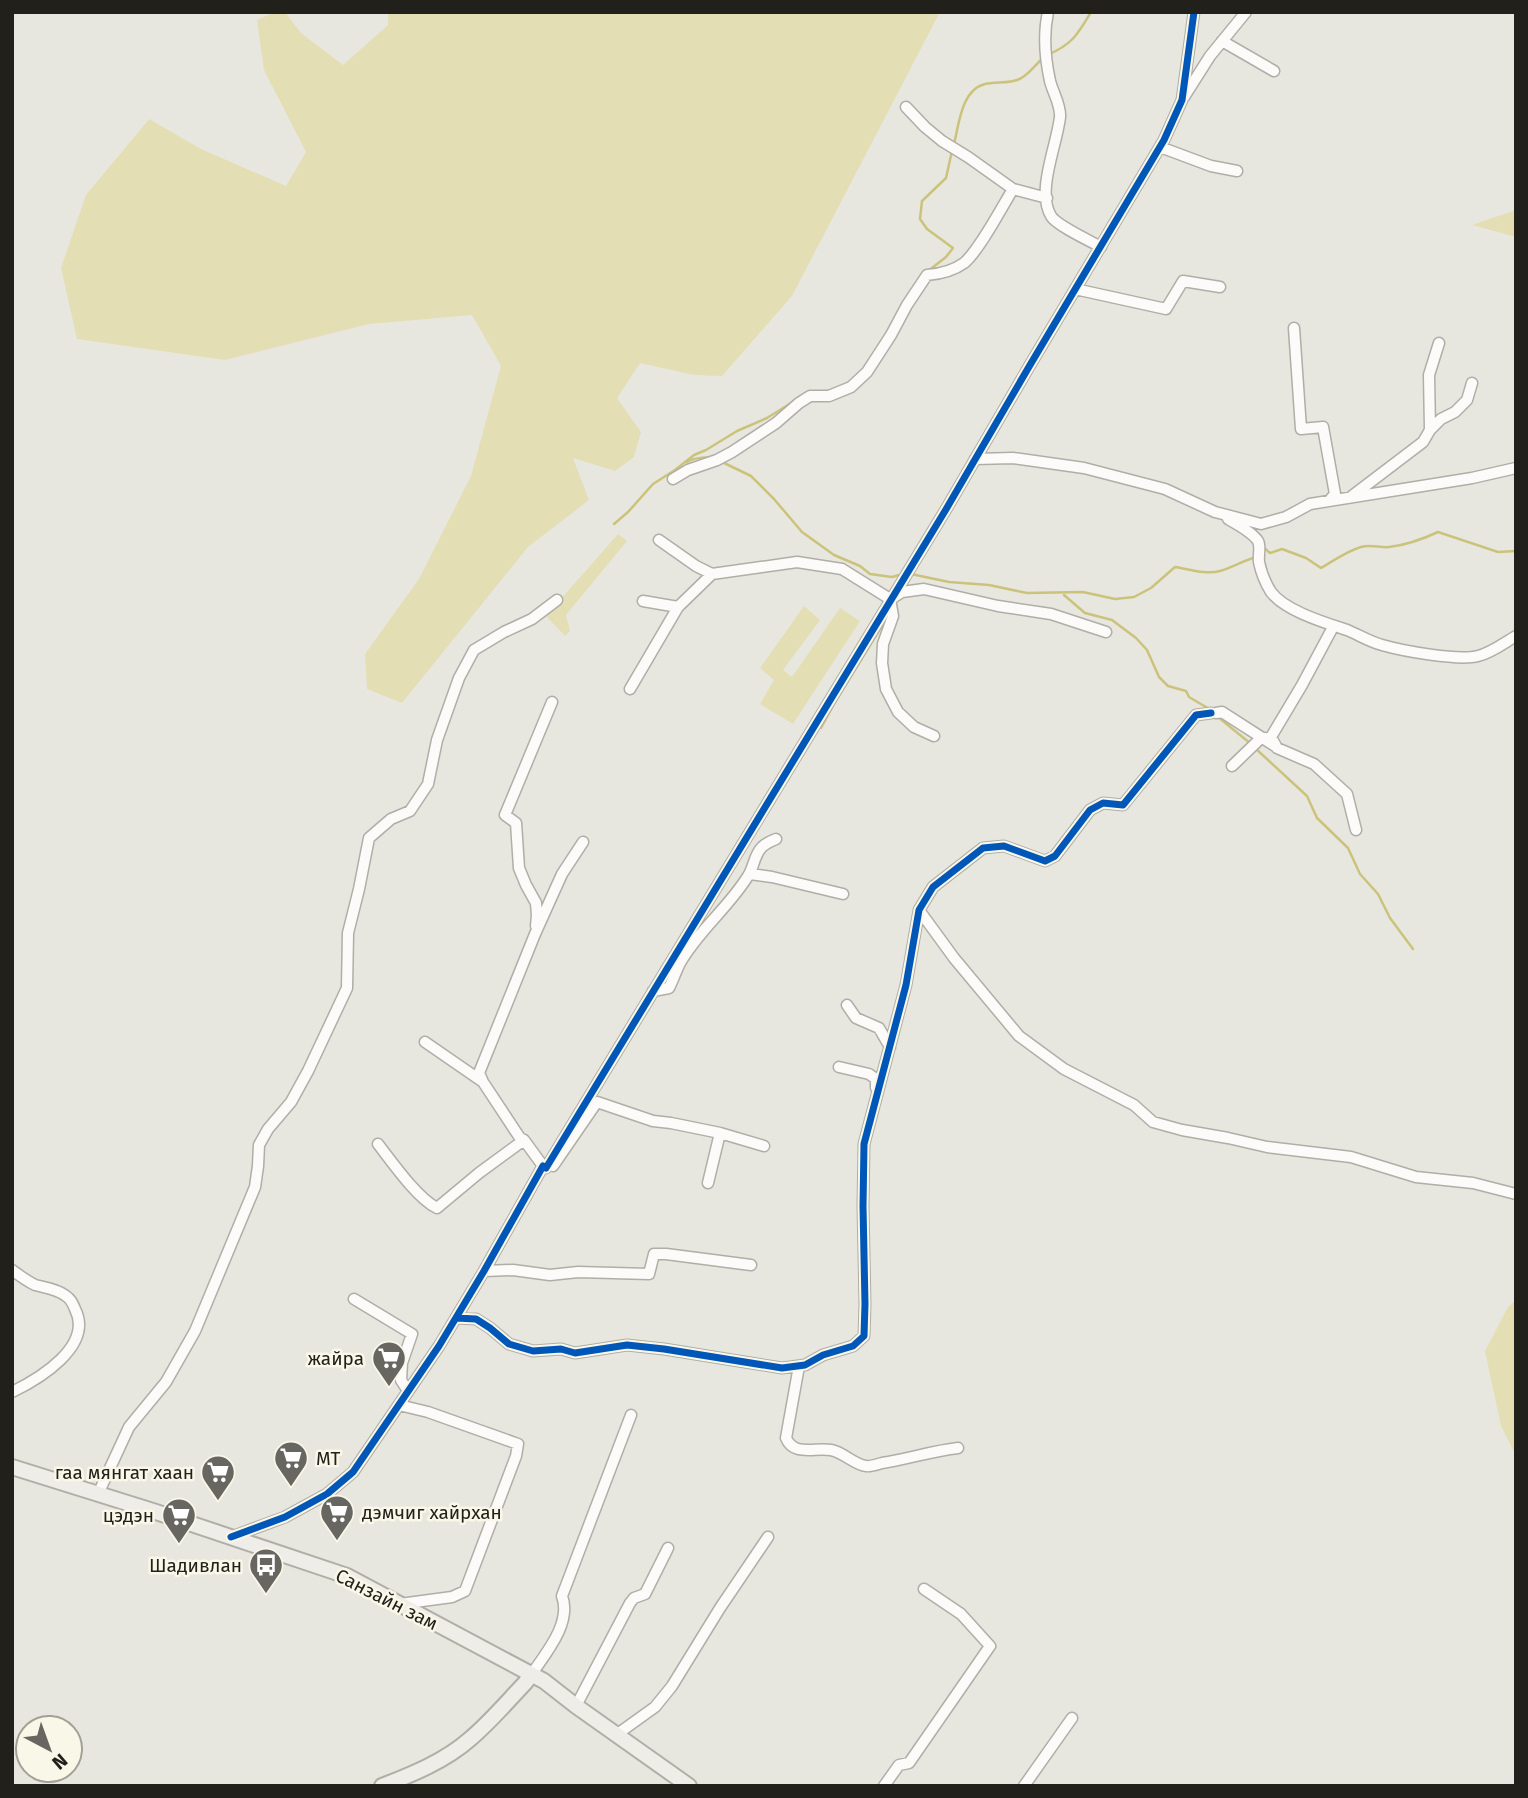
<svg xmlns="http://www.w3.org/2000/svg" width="1528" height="1798" font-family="'Fira Sans',sans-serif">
	<rect width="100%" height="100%" fill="#e8e7df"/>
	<path fill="#e4deb5" d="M275 12H285L301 33 343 65 388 25V12H940L792 296 722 376 694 375 640 363 617 398 641 432 634 457 615 471 573 458 589 500 528 547 402 703 367 689 365 654 419 579 471 476 501 366 472 315 369 324 225 360 77 339 61 268 86 195 149 119 201 149 286 186 306 152 264 70 257 20Z
		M1516 210V237L1472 225Z
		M618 534 627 541 566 615 570 631 565 636 546 616Z
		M804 606 820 620 783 670 792 677 840 608 860 621 793 724 760 704 774 680 760 668Z
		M1516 1300V1456L1501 1426 1485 1351 1508 1307Z"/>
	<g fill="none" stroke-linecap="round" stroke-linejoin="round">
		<path stroke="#cbc37c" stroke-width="2.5" d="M1047 55C1072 45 1078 34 1091 12
			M954 144C959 125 961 90 985 84 994 82 1010 83 1017 80 1027 77 1034 66 1042 59
			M928 271 946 257 953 248 927 229 920 219 922 201 946 178 952 151
			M720 461 751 476 774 499 802 532 834 555 860 566 870 574 892 577 899 575
			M687 462C693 458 704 457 711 458
			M675 470 694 455 706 450 737 431 767 418 799 398
			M614 524 628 512 653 484 675 470
			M1262 546 1270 553 1282 549 1306 558 1321 568C1333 561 1347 551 1361 547 1371 544 1380 548 1389 547 1407 545 1423 539 1438 532L1498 552 1516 551
			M910 577 911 574 949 582 989 585 1027 593 1083 592 1115 599 1134 597 1151 588 1175 567C1189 569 1206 575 1220 571 1231 568 1244 560 1257 557
			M1064 595 1085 613 1112 620 1136 638 1147 650 1159 677 1168 686 1186 691 1189 697 1211 710
			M1218 717 1251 744
			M821 728 835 702 888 616
			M1255 748 1307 796 1317 818 1348 848 1360 874 1378 894 1390 918 1413 949"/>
		<g stroke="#afaea7" stroke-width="13">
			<path id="minor" d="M1048 12C1043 35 1045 58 1050 81 1053 93 1061 105 1060 117 1057 145 1036 191 1051 216 1056 225 1090 241 1101 247
				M1222 41 1274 71
				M1184 97 1210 56 1246 12
				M906 107 925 127 942 141 968 157 1013 189 1047 198
				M1160 147 1211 166 1237 171
				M1075 289 1166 309 1183 281 1220 287
				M1294 328 1301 429 1323 427 1335 494 1329 501
				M1430 430 1441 419 1455 412 1467 400 1472 383
				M975 459 1013 458 1084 468 1165 489 1215 512 1261 524 1286 517 1310 504 1472 478 1516 468
				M673 479 688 470 717 460 732 452 776 423 799 403 810 396H829L851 387 867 372 891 335 907 305 927 275C940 274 953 271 964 263 979 251 1002 207 1013 189
				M1352 496 1423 442 1430 430 1429 375 1439 343
				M1228 519C1237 524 1252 532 1258 541 1261 547 1258 555 1259 562 1261 572 1266 584 1271 592 1285 611 1326 623 1347 630 1359 635 1370 642 1382 645 1403 651 1458 661 1478 656 1491 653 1504 643 1516 636
				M659 540 696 566 712 574 797 562 842 569 890 599 893 616 883 644 882 663 886 689 898 712 914 727 934 736
				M894 597 902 592 924 589 998 606 1051 614 1106 632
				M643 601 678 607
				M1333 627 1302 685 1271 737 1277 748 1314 764 1347 794 1356 830
				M630 689 678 607 712 574
				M1216 713 1222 712 1275 746
				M1232 766 1261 738H1265
				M750 874 772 877 843 894
				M919 910 954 958 1019 1036 1064 1069 1134 1105 1153 1122 1182 1130 1228 1138 1267 1147 1351 1157 1416 1177 1473 1183 1516 1194
				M536 926 537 915 536 903 526 885 519 868 516 823 505 815 552 702
				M653 991 669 988C673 980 676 971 680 963 698 931 729 907 748 876 754 867 754 855 762 847 766 843 771 841 776 839
				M847 1005 856 1018 879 1028 890 1047
				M425 1042 483 1082
				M839 1067 869 1074 876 1079V1088
				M378 1144C392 1162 417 1198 437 1208L479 1173 524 1140
				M543 1166 524 1140 520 1138 483 1082 479 1073 535 934 562 874 583 842
				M553 1166 597 1102 653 1121 671 1123 720 1133 764 1146
				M708 1183 720 1133
				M12 1270C20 1276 27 1281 35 1285 46 1288 57 1289 66 1296 71 1299 73 1304 75 1309 94 1346 39 1379 12 1392
				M484 1271 513 1270 550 1275 578 1272 649 1274 654 1254H666L751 1265
				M354 1299 412 1334 402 1363 401 1380 408 1391
				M456 1318 476 1319 490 1328 509 1344 533 1351 561 1349 575 1353 627 1345 664 1349 782 1368 805 1365 823 1355 853 1346 864 1336 865 1304 863 1206 864 1144 906 985 919 910 933 887 983 848 1004 846 1045 861 1055 856 1090 810 1103 803 1123 805 1196 715 1211 713
				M799 1366 786 1438C794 1457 815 1447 831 1450 843 1452 855 1465 866 1466 870 1467 878 1464 882 1463 908 1459 932 1451 958 1448
				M399 1405 428 1412 518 1444 516 1456 465 1591 452 1597 400 1604
				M98 1494 129 1427 166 1382 195 1331 255 1187 258 1166 259 1145 268 1129 291 1102 308 1071 347 988 348 933 359 889 369 838 391 819 410 811 428 784 437 740 459 678 474 650 504 632 532 619 557 600
				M231 1537 285 1517 327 1494 353 1472 439 1346 484 1271 543 1166 546 1168 945 511 1030 365 1164 140 1182 100 1194 12
				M531 1675C546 1653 572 1623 562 1596L631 1415
				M576 1706 630 1603 634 1598 645 1594 668 1548
				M616 1735 655 1707 672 1686 720 1608 768 1537
				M884 1786 899 1765 909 1763 990 1646 961 1614 924 1589
				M1024 1786 1072 1718"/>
		</g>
		<g stroke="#afaea7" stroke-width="18">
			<path id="secondary" d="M12 1467 153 1511 347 1576 544 1681 576 1706 689 1786
				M382 1786C413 1774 445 1761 470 1739 490 1722 507 1702 525 1683L531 1675"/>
		</g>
		<use href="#minor" stroke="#fcfbfa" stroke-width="10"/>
		<use href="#secondary" stroke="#eeede7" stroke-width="14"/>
		<g stroke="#f9f7e8" stroke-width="11">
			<path id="cycleway" d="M456 1318 476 1319 490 1328 509 1344 533 1351 561 1349 575 1353 627 1345 664 1349 782 1368 805 1365 823 1355 853 1346 864 1336 865 1304 863 1206 864 1144 906 985 919 910 933 887 983 848 1004 846 1045 861 1055 856 1090 810 1103 803 1123 805 1196 715 1211 713
				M231 1537 285 1517 327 1494 353 1472 439 1346 484 1271 543 1166 546 1168 945 511 1030 365 1164 140 1182 100 1194 12"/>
		</g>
		<use href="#cycleway" stroke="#0057b8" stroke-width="7"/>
	</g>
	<defs>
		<g id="supermarket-pin" transform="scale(1.75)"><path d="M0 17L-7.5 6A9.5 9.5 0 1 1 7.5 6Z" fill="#676660" stroke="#f9f7e8"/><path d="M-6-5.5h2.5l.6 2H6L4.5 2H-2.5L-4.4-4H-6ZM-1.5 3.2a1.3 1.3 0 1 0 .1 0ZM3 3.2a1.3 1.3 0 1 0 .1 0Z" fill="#fff"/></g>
		<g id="bus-pin" transform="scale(1.75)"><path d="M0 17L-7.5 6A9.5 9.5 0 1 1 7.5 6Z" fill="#676660" stroke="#f9f7e8"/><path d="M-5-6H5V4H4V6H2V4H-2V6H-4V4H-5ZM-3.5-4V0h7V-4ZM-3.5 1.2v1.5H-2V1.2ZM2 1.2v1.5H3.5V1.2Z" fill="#fff"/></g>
	</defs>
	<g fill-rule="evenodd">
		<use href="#supermarket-pin" x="389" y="1358"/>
		<use href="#supermarket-pin" x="291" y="1458"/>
		<use href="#supermarket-pin" x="218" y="1472"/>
		<use href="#supermarket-pin" x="337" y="1512"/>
		<use href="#supermarket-pin" x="179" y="1515"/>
		<use href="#bus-pin" x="266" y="1565"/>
	</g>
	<g text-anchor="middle" stroke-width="5" stroke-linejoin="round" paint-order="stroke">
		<g font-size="19" fill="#21201b" stroke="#f9f7e8" text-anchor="end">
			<text x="364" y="1365">жайра</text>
			<text x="316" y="1465" text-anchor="start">MT</text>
			<text x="194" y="1479">гаа мянгат хаан</text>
			<text x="362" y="1519" text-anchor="start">дэмчиг хайрхан</text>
			<text x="154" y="1522">цэдэн</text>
			<text x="242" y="1572">Шадивлан</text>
		</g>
		<g font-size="19" fill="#21201b" stroke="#f9f7e8">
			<text transform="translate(387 1599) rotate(27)" y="7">Санзайн зам</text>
		</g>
	</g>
	<rect width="1528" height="1798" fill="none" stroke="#21201b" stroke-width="28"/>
	<g transform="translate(49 1749) rotate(139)"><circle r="33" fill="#f9f7e8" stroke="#a3a196" stroke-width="2"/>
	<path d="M0-5L12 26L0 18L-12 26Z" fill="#676660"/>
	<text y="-10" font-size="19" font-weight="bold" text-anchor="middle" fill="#21201b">N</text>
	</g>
</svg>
